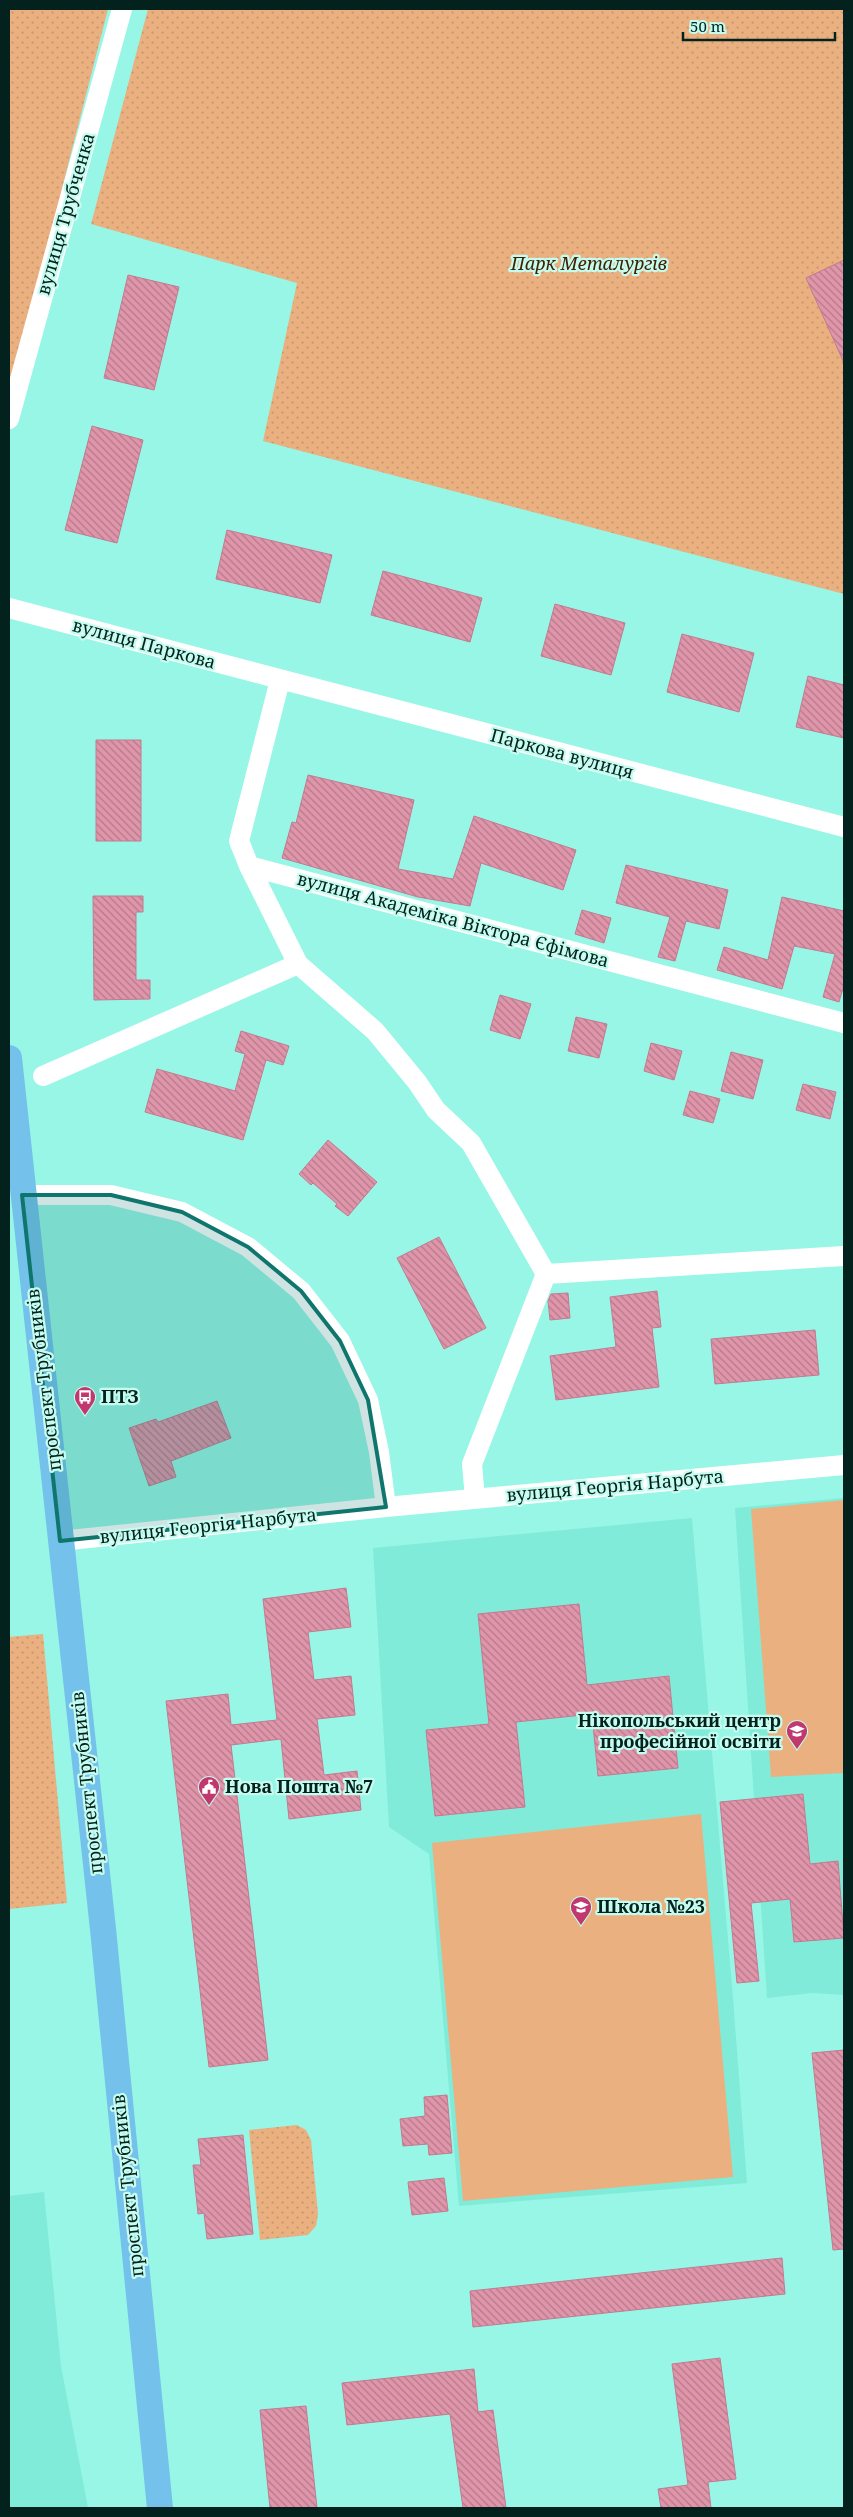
<svg xmlns="http://www.w3.org/2000/svg" width="853" height="2517" font-family="'Noto Serif',serif">
	<defs>
		<pattern id="grass-dots" width="8" height="8" patternUnits="userSpaceOnUse" patternTransform="scale(1.25)"><rect width="8" height="8" fill="#eab080"/><path d="M2 2h.1M6 6h.1" fill="none" stroke="#c7976e" stroke-width="1.8" stroke-linecap="round"/></pattern>
		<pattern id="building-back-hatch" width="6" height="6" patternUnits="userSpaceOnUse" patternTransform="scale(1.25)"><rect width="6" height="6" fill="#e095aa"/><path d="M-1 5l2 2M0 0l6 6M5-1l2 2" fill="none" stroke="#b3798a"/></pattern>
	</defs>
	<rect width="100%" height="100%" fill="#97f6e5"/>
	<path fill="#80ebd8" d="M844 1498V1995L812 1993 767 1998 735 1508Z
		M692 1518 733 1998 747 2183 459 2206 429 1854 389 1827 373 1548Z
		M44 2192 61 2366 88 2508H9V2196Z"/>
	<path fill="url(#grass-dots)" d="M9 9H108L9 395Z
		M148 9H844V594L263 441 297 283 91 224Z
		M43 1634 67 1903 9 1909V1637Z
		M297 2125 306 2130 311 2140 318 2214 316 2226 308 2235 260 2240 249 2130Z"/>
	<path fill="#eab080" d="M844 1500V1773L771 1777 751 1509Z
		M701 1814 733 2177 463 2201 432 1843Z"/>
	<path fill="url(#building-back-hatch)" stroke="#c37a90" d="M844 260V363L806 278Z
		M128 275 179 287 154 390 104 378Z
		M92 426 143 440 117 543 65 530Z
		M227 530 332 555 320 603 216 579Z
		M383 571 482 598 470 642 371 615Z
		M555 604 625 623 611 675 541 656Z
		M682 634 754 653 739 712 667 692Z
		M808 676 844 685V738L796 727Z
		M96 740H141V841H96Z
		M308 775 414 800 398 869 453 879 474 816 576 850 563 890 481 863 470 906 418 897 282 858 292 822 296 823Z
		M626 865 728 890 719 929 686 921 675 961 658 957 670 917 616 903Z
		M93 896H143V912H136V980H150V999L94 1000Z
		M782 897 844 911V985L839 1002 823 997 835 954 794 946 782 989 717 970 724 947 768 960Z
		M582 910 611 918 604 943 575 934Z
		M500 995 531 1004 520 1039 490 1030Z
		M576 1017 607 1024 599 1058 568 1051Z
		M241 1031 289 1046 283 1065 266 1060 243 1140 145 1112 157 1069 235 1091 245 1054 235 1051Z
		M651 1043 682 1051 674 1080 644 1071Z
		M731 1052 763 1060 753 1099 721 1091Z
		M803 1084 836 1092 830 1119 796 1110Z
		M690 1091 720 1099 713 1123 683 1115Z
		M328 1140 377 1182 348 1216 335 1206 337 1204 313 1183 311 1185 299 1174Z
		M439 1237 486 1328 444 1349 397 1258Z
		M657 1291 661 1327 652 1328 659 1387 556 1400 550 1356 616 1347 610 1297Z
		M568 1293 570 1318 550 1320 548 1301 551 1294Z
		M815 1330 819 1375 715 1384 711 1339Z
		M217 1401 231 1438 171 1461 176 1477 149 1486 129 1428 156 1419 158 1422Z
		M346 1588 351 1627 308 1632 314 1680 351 1676 355 1715 317 1719 324 1775 357 1771 361 1810 289 1819 281 1739 231 1745 268 2060 209 2067 166 1701 228 1694 231 1725 277 1720 263 1599Z
		M579 1604 587 1685 669 1676 678 1768 598 1776 592 1714 516 1722 525 1807 435 1816 426 1730 489 1724 478 1614Z
		M803 1794 810 1864 838 1861 844 1938 794 1942 790 1899 751 1903 759 1981 737 1983 720 1802Z
		M844 2050V2249L833 2250 812 2053Z
		M447 2095 452 2153 429 2155 428 2144 403 2146 400 2119 425 2116 424 2097Z
		M243 2135 253 2234 207 2239 204 2213 198 2214 193 2165H201L198 2139Z
		M444 2178 448 2211 412 2215 408 2182Z
		M782 2258 785 2294 473 2327 470 2291Z
		M720 2358 736 2479 708 2482 711 2508H661L658 2489 688 2485 672 2364Z
		M474 2369 478 2412 493 2410 506 2508H463L450 2414 347 2425 342 2383Z
		M306 2406 317 2508H270L260 2410Z"/>
	<g fill="none" stroke-linecap="round" stroke-linejoin="round">
		<path stroke="#fff" stroke-width="20" d="M9 419 122 9
			M9 608 844 827
			M280 680 239 841 249 866 844 1023
			M249 866 298 964 375 1031 417 1082 436 1110 471 1143 546 1274 472 1464 475 1499
			M43 1076 298 964
			M22 1195H111L182 1212 248 1247 301 1291 340 1341 368 1400 379 1452 386 1507
			M546 1274 844 1256
			M60 1541 386 1507 844 1465"/>
		<path stroke="#74c1ec" stroke-width="26" d="M9 1058 103 1929 160 2508"/>
	</g>
	<path fill="#0f766e" fill-opacity="0.2" stroke="#0f766e" stroke-width="4" stroke-linejoin="round" d="M22 1195H111L182 1212 248 1247 301 1291 340 1341 368 1400 386 1507 60 1541Z"/>
	<defs>
		<g id="bus-pin" transform="scale(1.125)"><path d="M0 17L-7.5 6A9.5 9.5 0 1 1 7.5 6Z" fill="#c2376d" stroke="#c6fcf0"/><path d="M-5-6H5V4H4V6H2V4H-2V6H-4V4H-5ZM-3.5-4V0h7V-4ZM-3.5 1.2v1.5H-2V1.2ZM2 1.2v1.5H3.5V1.2Z" fill="#fff"/></g>
		<g id="university-pin" transform="scale(1.125)"><path d="M0 17L-7.5 6A9.5 9.5 0 1 1 7.5 6Z" fill="#c2376d" stroke="#c6fcf0"/><path d="M0-5L7-2L0 1L-7-2ZM-4 1L0 2.5L4 1V4Q0 6-4 4Z" fill="#fff"/></g>
		<g id="civic-pin" transform="scale(1.125)"><path d="M0 17L-7.5 6A9.5 9.5 0 1 1 7.5 6Z" fill="#c2376d" stroke="#c6fcf0"/><path d="M-.6-6.5H3V-4.5H.6V-3L4-1V1h2V6H-6V1h2V-1L-.6-3ZM-1.2 2.5V6h2.4V2.5Z" fill="#fff"/></g>
		<g id="school-pin" transform="scale(1.125)"><path d="M0 17L-7.5 6A9.5 9.5 0 1 1 7.5 6Z" fill="#c2376d" stroke="#c6fcf0"/><path d="M0-5L7-2L0 1L-7-2ZM-4 1L0 2.5L4 1V4Q0 6-4 4Z" fill="#fff"/></g>
	</defs>
	<g fill-rule="evenodd">
		<use href="#bus-pin" x="85" y="1397"/>
		<use href="#university-pin" x="797" y="1731"/>
		<use href="#civic-pin" x="209" y="1787"/>
		<use href="#school-pin" x="581" y="1907"/>
	</g>
	<g text-anchor="middle" stroke-width="4.5" stroke-linejoin="round" paint-order="stroke">
		<g font-size="18" fill="#03221d" stroke="#c6fcf0">
			<text transform="translate(66 214) rotate(-74)" y="6">вулиця Трубченка</text>
			<text transform="translate(144 644) rotate(15)" y="6">вулиця Паркова</text>
			<text transform="translate(562 754) rotate(15)" y="6">Паркова вулиця</text>
			<text transform="translate(453 920) rotate(15)" y="6">вулиця Академіка Віктора Єфімова</text>
			<text transform="translate(44 1380) rotate(-97)" y="6">проспект Трубників</text>
			<text transform="translate(615 1486) rotate(-5)" y="6">вулиця Георгія Нарбута</text>
			<text transform="translate(208 1526) rotate(-6)" y="6">вулиця Георгія Нарбута</text>
			<text transform="translate(87 1783) rotate(-96)" y="6">проспект Трубників</text>
			<text transform="translate(128 2186) rotate(-96)" y="6">проспект Трубників</text>
		</g>
		<g font-size="18" font-style="italic" fill="#412101" stroke="#c6fcf0">
			<text x="589" y="270">Парк Металургів</text>
		</g>
		<g font-size="18" font-weight="bold" fill="#03221d" stroke="#c6fcf0" text-anchor="start">
			<text x="101" y="1403">ПТЗ</text>
			<text x="781" y="1727" text-anchor="end">Нікопольський центр<tspan x="781" dy="21">професійної освіти</tspan></text>
			<text x="225" y="1793">Нова Пошта №7</text>
			<text x="597" y="1913">Школа №23</text>
		</g>
	</g>
	<rect width="853" height="2517" fill="none" stroke="#03221d" stroke-width="20"/>
	<path d="M683 32v8h152v-8" fill="none" stroke="#03221d" stroke-width="2.5"/>
	<text x="690" y="32" font-size="15" fill="#03221d" stroke="#c6fcf0" stroke-width="4" paint-order="stroke">50 m</text>
</svg>
